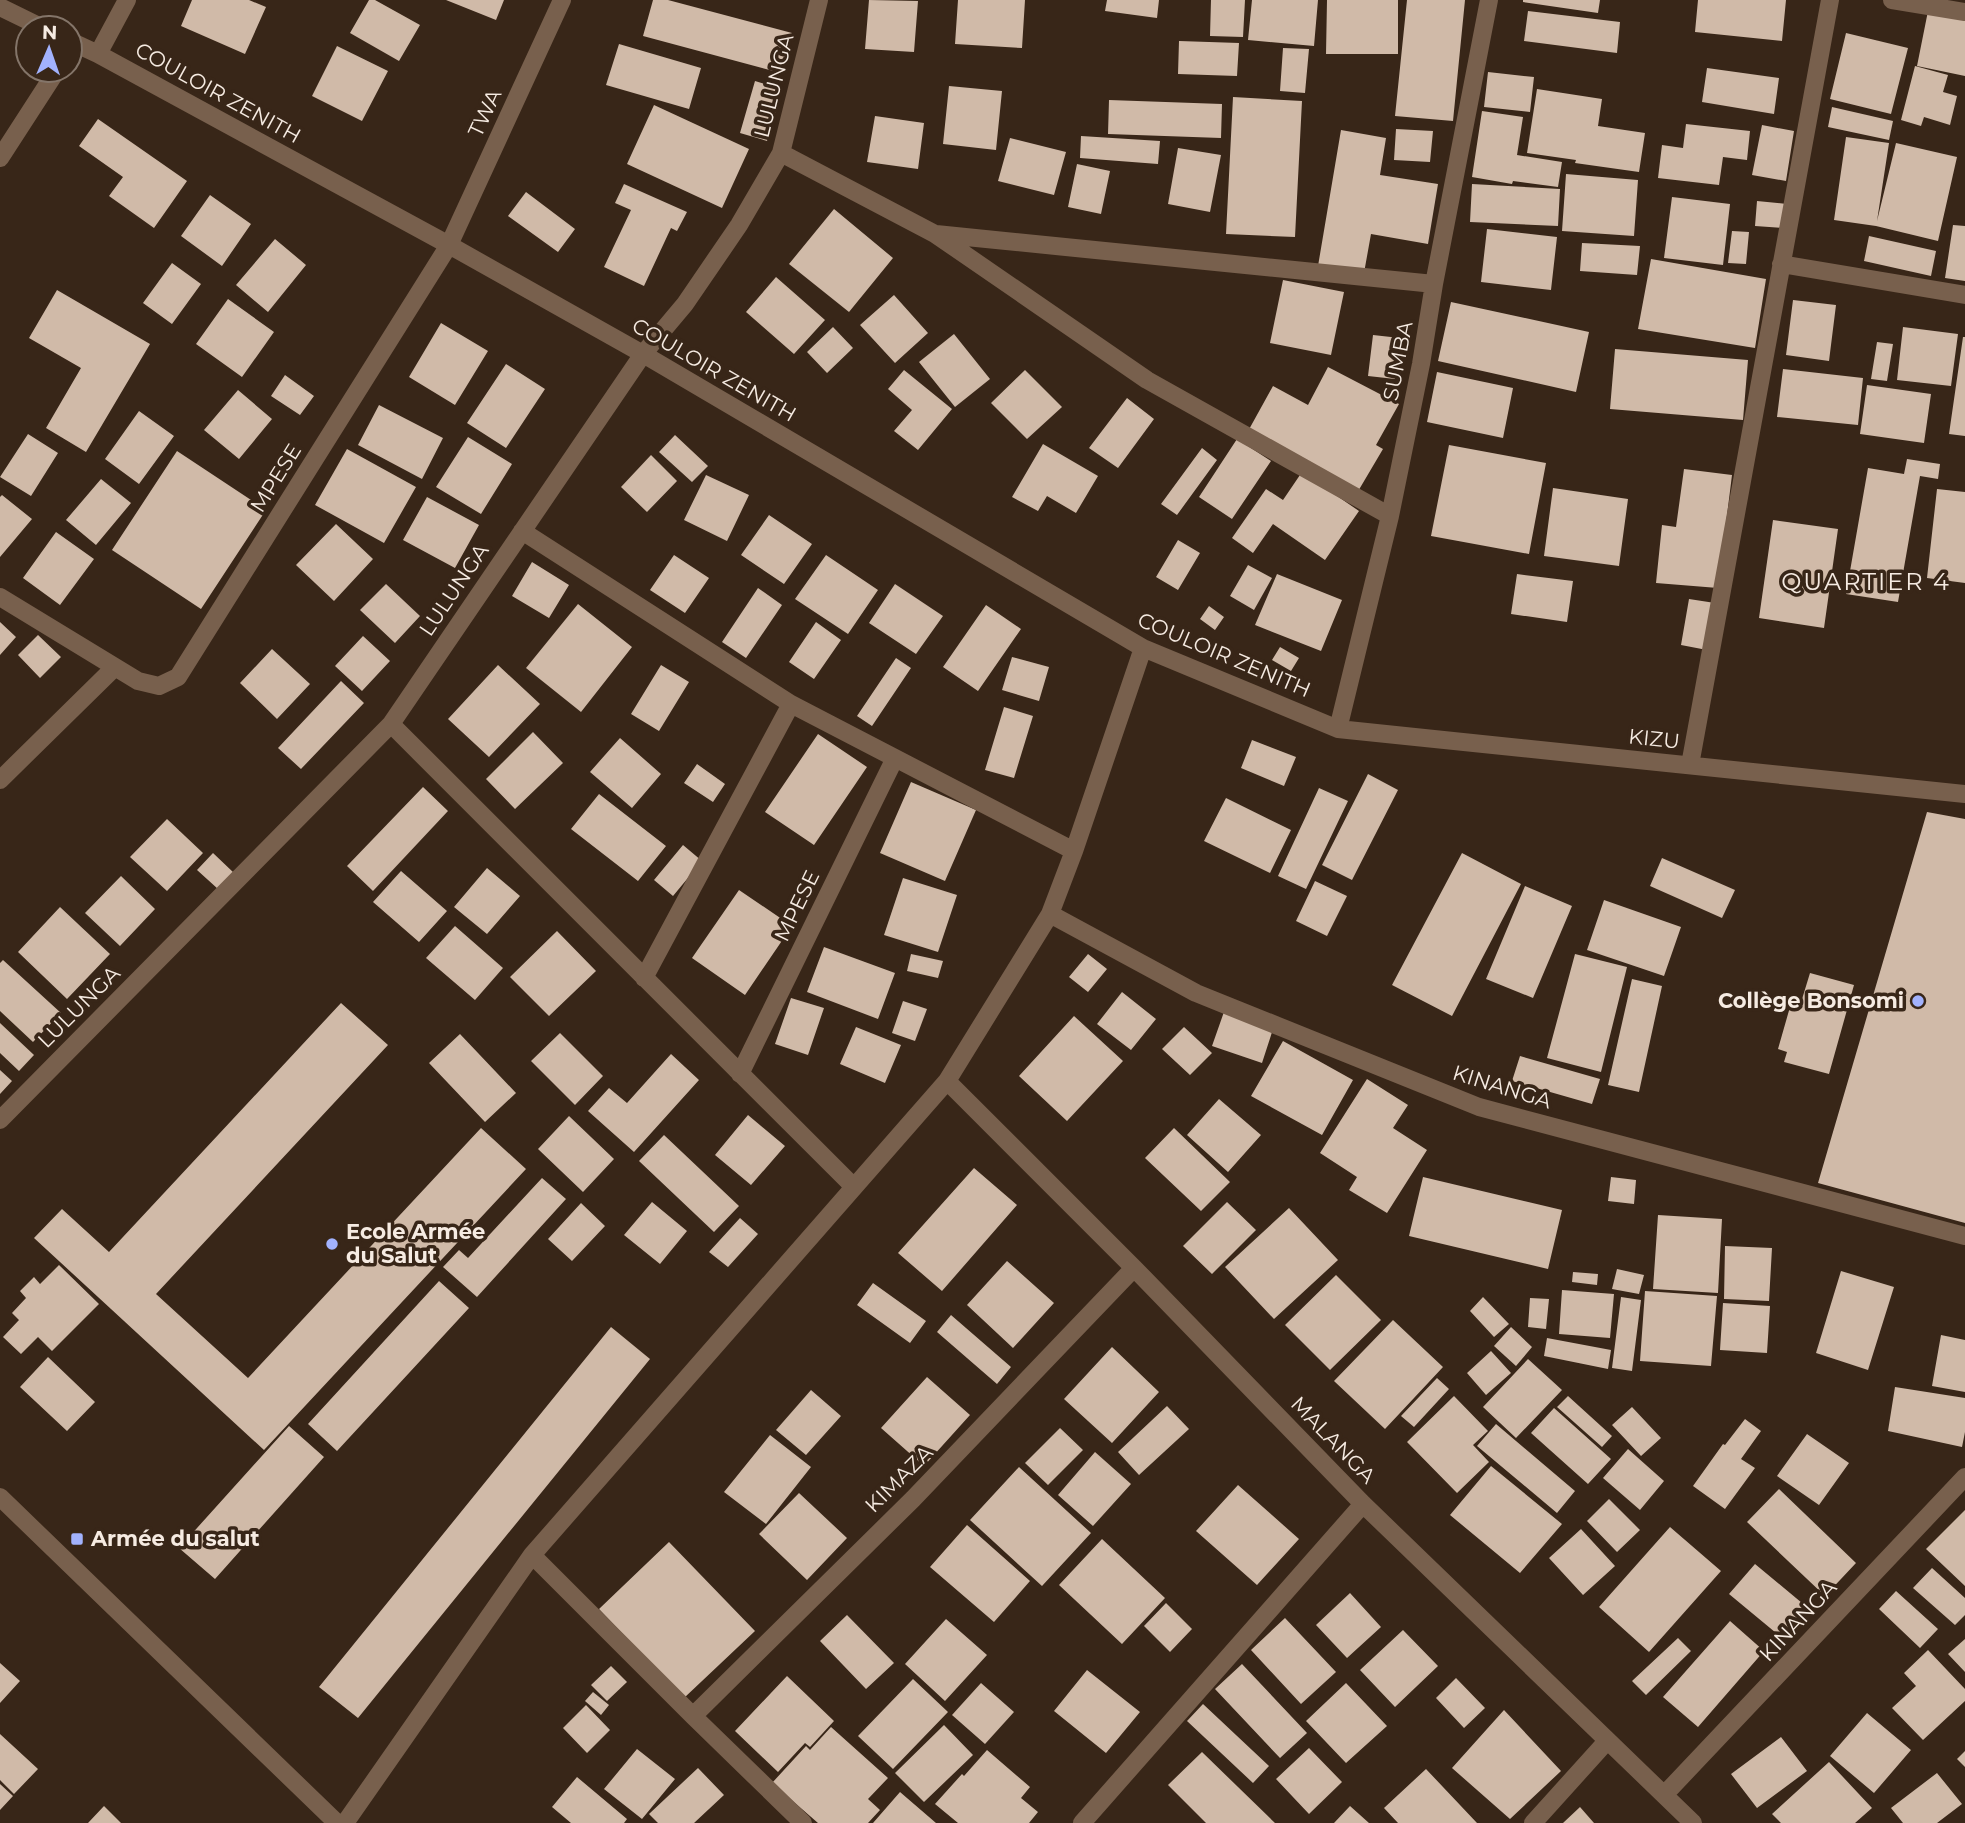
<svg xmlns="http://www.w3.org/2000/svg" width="1965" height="1823" font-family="Montserrat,sans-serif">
	<rect width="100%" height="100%" fill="#382618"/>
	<path fill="#d0baa8" d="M192 0H249L266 7 245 54 181 26Z
		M369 0H375L420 25 399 61 350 33Z
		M446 0H504L496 20Z
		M653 0H668L792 33 781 73 643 36Z
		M869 0 918 1 914 52 865 49Z
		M958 0H1025L1022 48 955 44Z
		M1107 0H1159L1157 18 1105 11Z
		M1211 0H1245L1243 37 1210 36Z
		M1252 0H1318L1314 46 1248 40Z
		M1327 0H1398V54H1326Z
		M1407 0H1465L1453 121 1395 116Z
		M1523 0H1600L1598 13 1523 2Z
		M1698 0H1786L1782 41 1695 32Z
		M1528 11 1620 22 1617 53 1524 41Z
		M1928 11 1965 19V76L1917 66Z
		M1846 33 1908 48 1891 114 1830 99Z
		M1179 41 1239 43 1237 76 1178 74Z
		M619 44 701 68 689 109 606 85Z
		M337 46 388 71 362 121 312 96Z
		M1283 48 1309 49 1305 93 1280 91Z
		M1915 66 1948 75 1943 92 1957 96 1950 125 1924 117 1921 126 1901 120Z
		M1707 68 1779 78 1774 114 1702 102Z
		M1488 72 1534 77 1530 112 1484 107Z
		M755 81 782 89 767 141 740 133Z
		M949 86 1002 91 996 150 943 144Z
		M1537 89 1602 99 1598 126 1645 133 1639 172 1575 163 1576 160 1527 153Z
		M1233 97 1302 101 1295 237 1226 234Z
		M1109 100 1222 104 1221 138 1108 134Z
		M654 105 749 149 722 208 627 164Z
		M1832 107 1893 121 1889 140 1828 127Z
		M1482 111 1523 117 1517 155 1562 162 1558 187 1513 181 1512 184 1472 177Z
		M875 116 924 123 918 169 867 162Z
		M98 119 187 181 154 228 109 196 123 177 79 146Z
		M1686 124 1750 131 1747 160 1723 157 1719 185 1658 178 1662 145 1683 148Z
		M1762 125 1794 131 1786 181 1752 175Z
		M1396 129 1433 131 1430 162 1394 160Z
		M1341 130 1386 138 1380 175 1438 184 1428 244 1371 234 1364 273 1318 266Z
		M1081 136 1160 141 1158 164 1080 158Z
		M1846 137 1889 143 1877 221 1896 143 1957 157 1938 241 1876 226 1834 220Z
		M1010 138 1066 152 1054 195 998 181Z
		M1178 148 1221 155 1210 212 1168 204Z
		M1077 164 1110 171 1101 214 1068 207Z
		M1566 174 1638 180 1634 236 1562 231Z
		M624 184 687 212 677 231 671 228 644 286 604 267 631 210 615 203Z
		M1472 184 1560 189 1558 226 1470 222Z
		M526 192 575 229 558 252 508 216Z
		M210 195 251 224 222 266 181 236Z
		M1672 197 1730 204 1723 265 1664 258Z
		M1757 201 1787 204 1785 228 1755 226Z
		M834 209 893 258 849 312 789 264Z
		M1953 225 1965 226V281L1945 278Z
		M1487 229 1557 237 1551 290 1481 282Z
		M1732 231 1749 232 1746 264 1728 263Z
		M1869 236 1936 251 1931 276 1864 261Z
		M275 239 306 265 268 312 236 285Z
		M1582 243 1640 246 1637 275 1580 271Z
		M1651 259 1766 279 1755 348 1638 329Z
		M172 263 201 284 172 324 143 303Z
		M776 277 825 320 794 354 746 312Z
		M1283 280 1344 292 1331 355 1270 343Z
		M57 290 150 344 86 452 46 428 81 368 29 338Z
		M894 295 928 333 895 363 860 325Z
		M228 299 274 332 242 377 196 344Z
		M1793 300 1836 305 1829 361 1786 355Z
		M1451 302 1589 332 1576 392 1438 361Z
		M441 323 488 351 455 405 409 377Z
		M833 327 853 348 827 373 807 352Z
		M1903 327 1958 334 1951 386 1897 380Z
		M954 334 990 379 955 407 919 362Z
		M1373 335 1400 338 1395 379 1368 376Z
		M1963 337H1965V436L1949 434Z
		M1877 342 1893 344 1887 381 1871 379Z
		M1615 349 1748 360 1743 420 1610 409Z
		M506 364 545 389 506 448 467 423Z
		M1328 367 1399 404 1376 445 1383 449 1357 493 1247 433 1273 386 1308 405Z
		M1783 369 1863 378 1858 425 1777 417Z
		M904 370 952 409 918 450 894 431 912 410 888 389Z
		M1025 370 1062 407 1027 439 991 403Z
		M1437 372 1513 388 1503 438 1427 422Z
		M285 375 314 396 300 415 271 396Z
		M1867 385 1931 394 1924 443 1860 434Z
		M238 390 272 419 239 459 204 430Z
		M1127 398 1154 419 1118 468 1089 448Z
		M379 405 443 438 422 479 358 445Z
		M139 411 174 436 139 484 105 459Z
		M28 434 58 453 31 496 0 477Z
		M675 435 708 466 692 482 659 452Z
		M468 437 512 464 481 514 436 487Z
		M1237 439 1271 461 1232 519 1199 497Z
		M1043 444 1098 476 1076 513 1047 496 1038 511 1012 497Z
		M1449 445 1546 463 1529 554 1431 536Z
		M1202 448 1217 460 1177 515 1161 504Z
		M347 449 416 487 384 543 315 505Z
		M177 451 266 510 201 609 112 550Z
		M651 455 677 481 647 512 621 487Z
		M1907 459 1940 464 1938 479 1920 476 1898 602 1846 594 1868 468 1904 474Z
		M1684 469 1732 475 1718 588 1656 583 1662 525 1676 527Z
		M1302 472 1359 511 1325 560 1273 524 1253 553 1232 538 1266 489 1283 500Z
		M706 475 749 495 727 541 684 520Z
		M101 479 131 503 96 545 66 520Z
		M1553 488 1628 499 1619 566 1544 556Z
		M1937 489 1965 492V583L1927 578Z
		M2 495 32 519 0 557V497Z
		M427 497 479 525 455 568 403 540Z
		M769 515 812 544 784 584 741 555Z
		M1773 520 1838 529 1824 628 1759 618Z
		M336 524 373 559 334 601 296 565Z
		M56 532 94 559 60 605 23 578Z
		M1178 540 1200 553 1178 590 1156 577Z
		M674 555 709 578 685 613 650 590Z
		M826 555 878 590 848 634 795 599Z
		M532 562 569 585 549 618 512 596Z
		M1248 565 1272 578 1254 610 1230 596Z
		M1277 574 1342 600 1321 651 1255 625Z
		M1517 574 1573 581 1567 622 1511 614Z
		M386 584 420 616 395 643 360 610Z
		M895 584 943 616 916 654 869 623Z
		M758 588 782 605 746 658 722 642Z
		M1689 599 1715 603 1707 650 1681 645Z
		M578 604 632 647 581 712 526 668Z
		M986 605 1021 629 978 691 943 667Z
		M1209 606 1224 617 1215 630 1200 619Z
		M0 622 16 637 0 655Z
		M816 622 841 640 814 679 789 662Z
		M38 635 61 657 40 678 18 655Z
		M363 636 390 661 362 691 335 666Z
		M1280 647 1299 658 1291 671 1272 660Z
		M272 649 310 684 277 719 240 683Z
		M1012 657 1049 667 1039 701 1002 690Z
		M896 658 911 668 872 726 857 716Z
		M498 665 540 704 489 757 448 719Z
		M661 665 689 682 659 731 631 714Z
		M341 681 364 703 301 769 278 748Z
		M1004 707 1033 716 1014 778 985 770Z
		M533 732 563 763 515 809 486 779Z
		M818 734 867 767 814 845 765 812Z
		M620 738 661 774 632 808 590 772Z
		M1252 740 1296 757 1284 786 1241 768Z
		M697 764 725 784 713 802 684 783Z
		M1368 774 1398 790 1352 880 1322 865Z
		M911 782 976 810 945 881 880 853Z
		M423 787 448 811 373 891 347 866Z
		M1319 788 1348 801 1306 889 1278 876Z
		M599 794 666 846 638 881 571 829Z
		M1226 798 1291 830 1270 873 1204 841Z
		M1927 812 1965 819V1223L1818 1183Z
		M167 819 203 853 167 891 130 857Z
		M683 845 702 861 673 896 654 880Z
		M213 853 234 873 218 889 197 870Z
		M1462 853 1521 884 1452 1016 1392 985Z
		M1662 858 1735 890 1722 918 1650 886Z
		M487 868 520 896 487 934 454 907Z
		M401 871 447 911 419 942 373 902Z
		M121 876 155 909 120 946 85 913Z
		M903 878 957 895 938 952 884 935Z
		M1315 881 1347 896 1327 936 1296 921Z
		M1525 886 1572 906 1533 998 1486 979Z
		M739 890 792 926 745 995 692 958Z
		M1604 900 1681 927 1664 976 1587 950Z
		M60 907 110 954 67 999 18 952Z
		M455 926 503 968 475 1000 426 958Z
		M557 931 596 971 549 1016 510 977Z
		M824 947 895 973 878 1019 807 992Z
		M911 954 943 961 938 978 907 971Z
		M1088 954 1107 969 1088 992 1069 977Z
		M1575 954 1627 967 1601 1072 1547 1058Z
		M3 960 61 1013 33 1042 0 1011V963Z
		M1810 973 1854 985 1829 1074 1784 1062 1787 1052 1778 1049 1790 1007 1799 1009Z
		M1632 979 1662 986 1639 1092 1608 1085Z
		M1122 992 1156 1019 1131 1050 1097 1024Z
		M791 998 824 1008 808 1055 775 1044Z
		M903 1001 927 1009 915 1041 892 1033Z
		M341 1003 388 1045 156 1294 248 1378 481 1128 526 1169 264 1450 34 1238 62 1209 109 1252Z
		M1225 1009 1274 1026 1262 1063 1212 1046Z
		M1074 1016 1123 1061 1067 1121 1019 1076Z
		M0 1023 34 1055 19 1071 0 1053Z
		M856 1027 901 1045 885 1083 840 1064Z
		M1184 1027 1212 1053 1190 1075 1162 1049Z
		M560 1033 603 1076 575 1105 531 1061Z
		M460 1034 516 1093 485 1122 429 1063Z
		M1283 1041 1353 1080 1322 1135 1251 1096Z
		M671 1054 699 1080 634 1152 588 1111 609 1088 627 1103Z
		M1520 1056 1600 1079 1592 1104 1512 1081Z
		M0 1070 12 1081 0 1094Z
		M1367 1079 1408 1105 1393 1128 1427 1150 1387 1213 1349 1190 1357 1177 1320 1153Z
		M1219 1099 1261 1135 1228 1172 1187 1135Z
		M748 1115 785 1146 751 1185 715 1155Z
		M569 1116 614 1159 583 1192 538 1149Z
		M1174 1128 1230 1182 1201 1211 1145 1158Z
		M664 1135 739 1206 714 1232 639 1161Z
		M974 1168 1017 1205 942 1291 898 1253Z
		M1423 1177 1562 1210 1548 1269 1409 1236Z
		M1611 1177 1636 1180 1634 1204 1608 1201Z
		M542 1178 566 1199 477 1297 443 1267 459 1250 468 1258Z
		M652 1202 687 1231 660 1264 624 1235Z
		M1227 1202 1256 1230 1212 1274 1183 1246Z
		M581 1203 605 1226 572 1261 548 1239Z
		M1289 1208 1338 1260 1274 1319 1225 1267Z
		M1658 1215 1722 1219 1718 1293 1653 1289Z
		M740 1218 758 1234 728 1267 709 1252Z
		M1725 1246 1772 1248 1769 1301 1724 1299Z
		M1007 1261 1054 1303 1013 1348 967 1305Z
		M59 1265 99 1304 52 1351 38 1337 21 1354 3 1337 19 1320 12 1313 26 1298 20 1291 34 1277 40 1284Z
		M1617 1269 1644 1275 1639 1294 1612 1289Z
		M1841 1271 1894 1287 1868 1370 1816 1353Z
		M1573 1272 1598 1274 1597 1285 1572 1282Z
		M1336 1275 1381 1320 1330 1370 1285 1325Z
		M439 1281 469 1308 337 1451 308 1424Z
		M873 1283 926 1321 910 1343 857 1305Z
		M1562 1290 1614 1294 1610 1338 1559 1334Z
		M1645 1291 1717 1296 1711 1366 1640 1361Z
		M1483 1297 1509 1324 1494 1337 1470 1311Z
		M1621 1297 1641 1300 1632 1371 1612 1368Z
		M1530 1298 1549 1299 1546 1329 1528 1327Z
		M1723 1303 1770 1306 1767 1353 1720 1350Z
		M951 1315 1011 1367 997 1384 937 1332Z
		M1393 1320 1443 1367 1385 1429 1334 1381Z
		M611 1327 650 1359 358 1718 319 1687Z
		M1511 1327 1532 1347 1516 1366 1494 1346Z
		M1941 1335 1965 1340V1392L1932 1386Z
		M1547 1338 1611 1350 1608 1369 1544 1356Z
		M1112 1347 1159 1392 1112 1443 1064 1399Z
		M1491 1351 1511 1373 1486 1395 1467 1373Z
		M48 1357 95 1402 67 1431 20 1387Z
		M1528 1359 1562 1390 1516 1438 1483 1407Z
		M927 1377 970 1415 924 1466 881 1428Z
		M1437 1378 1449 1389 1414 1427 1401 1416Z
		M1895 1387 1965 1398V1432L1962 1447 1888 1431Z
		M811 1390 841 1416 806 1455 776 1430Z
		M1454 1396 1488 1431 1473 1445 1489 1462 1457 1493 1407 1442Z
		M1568 1396 1612 1436 1602 1447 1557 1407Z
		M1167 1406 1189 1429 1139 1475 1118 1452Z
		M1632 1407 1661 1438 1641 1456 1612 1425Z
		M1554 1408 1611 1459 1588 1484 1531 1433Z
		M1745 1419 1761 1431 1741 1459 1755 1468 1725 1509 1693 1486 1723 1444 1725 1445Z
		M1496 1424 1575 1491 1557 1513 1477 1446Z
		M289 1426 324 1457 215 1579 179 1548Z
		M1060 1428 1083 1450 1048 1485 1025 1463Z
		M1807 1434 1849 1463 1819 1505 1777 1476Z
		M770 1435 811 1467 766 1524 724 1492Z
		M1628 1449 1664 1481 1640 1510 1603 1478Z
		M1095 1452 1131 1484 1093 1526 1058 1495Z
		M1491 1466 1562 1524 1520 1573 1450 1515Z
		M1019 1467 1091 1533 1042 1586 970 1520Z
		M1238 1485 1299 1539 1257 1585 1196 1531Z
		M1779 1489 1856 1563 1825 1596 1747 1522Z
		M799 1493 847 1538 807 1580 759 1534Z
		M1609 1499 1640 1530 1617 1552 1587 1521Z
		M1965 1510V1586L1926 1549Z
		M967 1525 1030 1581 994 1622 930 1567Z
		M1670 1527 1721 1571 1649 1652 1599 1607Z
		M1581 1529 1615 1566 1583 1595 1549 1558Z
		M1102 1539 1165 1598 1122 1644 1059 1585Z
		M669 1542 755 1631 684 1698 599 1609Z
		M1755 1564 1808 1608 1782 1638 1729 1594Z
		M1932 1568 1965 1598V1615L1955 1625 1913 1588Z
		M1896 1591 1938 1629 1920 1648 1879 1609Z
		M1350 1593 1381 1627 1347 1658 1316 1625Z
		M1166 1603 1192 1629 1170 1652 1144 1626Z
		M847 1615 894 1663 866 1689 820 1641Z
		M1285 1618 1336 1672 1301 1704 1251 1650Z
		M946 1619 987 1655 945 1701 905 1664Z
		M1730 1621 1764 1651 1698 1727 1663 1697Z
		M1403 1630 1438 1666 1395 1707 1360 1670Z
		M1678 1638 1691 1651 1646 1695 1632 1681Z
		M1965 1639V1672L1948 1654Z
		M1928 1650 1965 1689V1701L1923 1740 1892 1708 1916 1686 1904 1673Z
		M0 1663 20 1681 0 1703Z
		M1242 1664 1307 1733 1280 1758 1215 1689Z
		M611 1666 627 1682 607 1701 591 1685Z
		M1087 1670 1140 1712 1106 1753 1054 1711Z
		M787 1676 834 1721 810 1747 805 1743 778 1772 735 1731Z
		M1456 1678 1485 1708 1464 1728 1436 1698Z
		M913 1679 948 1712 893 1769 858 1736Z
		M981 1683 1014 1712 985 1744 952 1715Z
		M1346 1683 1387 1726 1346 1763 1306 1721Z
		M593 1692 609 1705 601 1715 585 1701Z
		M1203 1704 1269 1766 1253 1783 1187 1721Z
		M586 1705 610 1730 587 1753 563 1728Z
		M1504 1710 1561 1771 1510 1819 1452 1768Z
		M1867 1713 1911 1750 1874 1793 1830 1756Z
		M944 1725 973 1755 924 1802 895 1773Z
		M831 1727 888 1778 868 1799 880 1810 868 1823H818L772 1783 806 1746 810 1750Z
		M0 1734 38 1769 14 1794 0 1780Z
		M1781 1737 1807 1771 1757 1808 1731 1774Z
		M1309 1748 1342 1782 1309 1814 1276 1779Z
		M637 1749 675 1779 642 1819 604 1789Z
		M987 1750 1030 1787 1021 1798 1038 1812 1029 1823H958L935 1804 962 1774 964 1776Z
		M1965 1751V1767L1957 1759Z
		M1202 1752 1275 1823H1206L1168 1785Z
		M1829 1762 1872 1808 1855 1823H1781L1772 1814Z
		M698 1768 724 1795 694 1823H658L649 1814Z
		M1426 1769 1477 1823H1398L1384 1808Z
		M1937 1773 1962 1804 1937 1823H1903L1891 1808Z
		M577 1777 627 1819 624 1823H571L552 1807Z
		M0 1784 13 1796 0 1810Z
		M900 1792 936 1823H873Z
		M104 1806 121 1823H88Z
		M1350 1806 1369 1823H1334Z
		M1580 1807 1594 1823H1563Z"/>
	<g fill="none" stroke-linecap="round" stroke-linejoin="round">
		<path stroke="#78604d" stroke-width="18" d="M1892 0 1965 12
			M0 7 43 28
			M70 41 98 54 449 245 643 354 1143 648 1338 729 1965 794
			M98 54 127 0
			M781 153 935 234 1147 380 1390 516
			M0 158 57 70
			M936 234 1434 284
			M1781 264 1965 295
			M522 531 791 704 1074 851
			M0 597 138 681 159 686 178 677 449 245 562 0
			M391 724 854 1187
			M1338 729 1390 516 1421 364 1434 284 1489 0
			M1690 765 1830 0
			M0 780 115 667
			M1050 914 1196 993 1479 1107 1965 1236
			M644 978 791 704
			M740 1074 895 758
			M947 1081 1134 1268 1363 1504 1693 1823
			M0 1120 391 724 643 354 685 304 739 225 781 153 819 0
			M0 1497 337 1823
			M532 1555 693 1716 803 1823
			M693 1716 913 1499 1134 1268
			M1664 1795 1965 1477
			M345 1823 532 1555 947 1081 1050 914 1074 851 1143 648
			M1082 1823 1363 1504
			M1533 1823 1607 1741"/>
	</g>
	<g fill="#a2b2fd" stroke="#382618" stroke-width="2.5">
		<circle cx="1918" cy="1001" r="7"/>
		<circle cx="332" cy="1244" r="7"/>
		<rect x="70" y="1532" width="14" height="14" rx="3.5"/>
	</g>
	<g text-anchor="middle" stroke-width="7" stroke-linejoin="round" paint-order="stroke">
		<g font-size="21" fill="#f6ebe2" stroke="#382618">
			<text transform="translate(774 86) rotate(-76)" y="7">LULUNGA</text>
			<text transform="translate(218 93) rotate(29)" y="7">COULOIR ZENITH</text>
			<text transform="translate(485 113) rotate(-65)" y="7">TWA</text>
			<text transform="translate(1398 361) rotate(-79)" y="7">SUMBA</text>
			<text transform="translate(714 370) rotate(30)" y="7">COULOIR ZENITH</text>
			<text transform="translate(276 478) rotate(-58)" y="7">MPESE</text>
			<text transform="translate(454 590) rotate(-56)" y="7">LULUNGA</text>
			<text transform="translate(1224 655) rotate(23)" y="7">COULOIR ZENITH</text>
			<text transform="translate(1654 739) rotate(6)" y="7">KIZU</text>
			<text transform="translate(797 906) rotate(-64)" y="7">MPESE</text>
			<text transform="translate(79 1007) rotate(-45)" y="7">LULUNGA</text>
			<text transform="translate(1502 1087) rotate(17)" y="7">KINANGA</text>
			<text transform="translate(1333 1440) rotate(46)" y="7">MALANGA</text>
			<text transform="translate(899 1479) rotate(-45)" y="7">KIMAZA</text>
			<text transform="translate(1798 1621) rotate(-47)" y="7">KINANGA</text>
		</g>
		<g font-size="21" font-weight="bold" fill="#f6ebe2" stroke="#382618" text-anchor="start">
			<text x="1904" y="1008" text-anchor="end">Collège Bonsomi</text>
			<text x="346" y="1239">Ecole Armée<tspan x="346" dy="24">du Salut</tspan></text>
			<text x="91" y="1546">Armée du salut</text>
		</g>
		<g font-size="24" letter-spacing="2" fill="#f6ebe2" stroke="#382618">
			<text x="1866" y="590">QUARTIER 4</text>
		</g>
	</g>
	<g transform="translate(49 49) rotate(2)"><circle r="33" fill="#382618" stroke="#847569" stroke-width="2"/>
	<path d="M0-5L12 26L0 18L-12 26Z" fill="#a2b2fd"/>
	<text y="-10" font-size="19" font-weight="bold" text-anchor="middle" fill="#f6ebe2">N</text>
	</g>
</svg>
